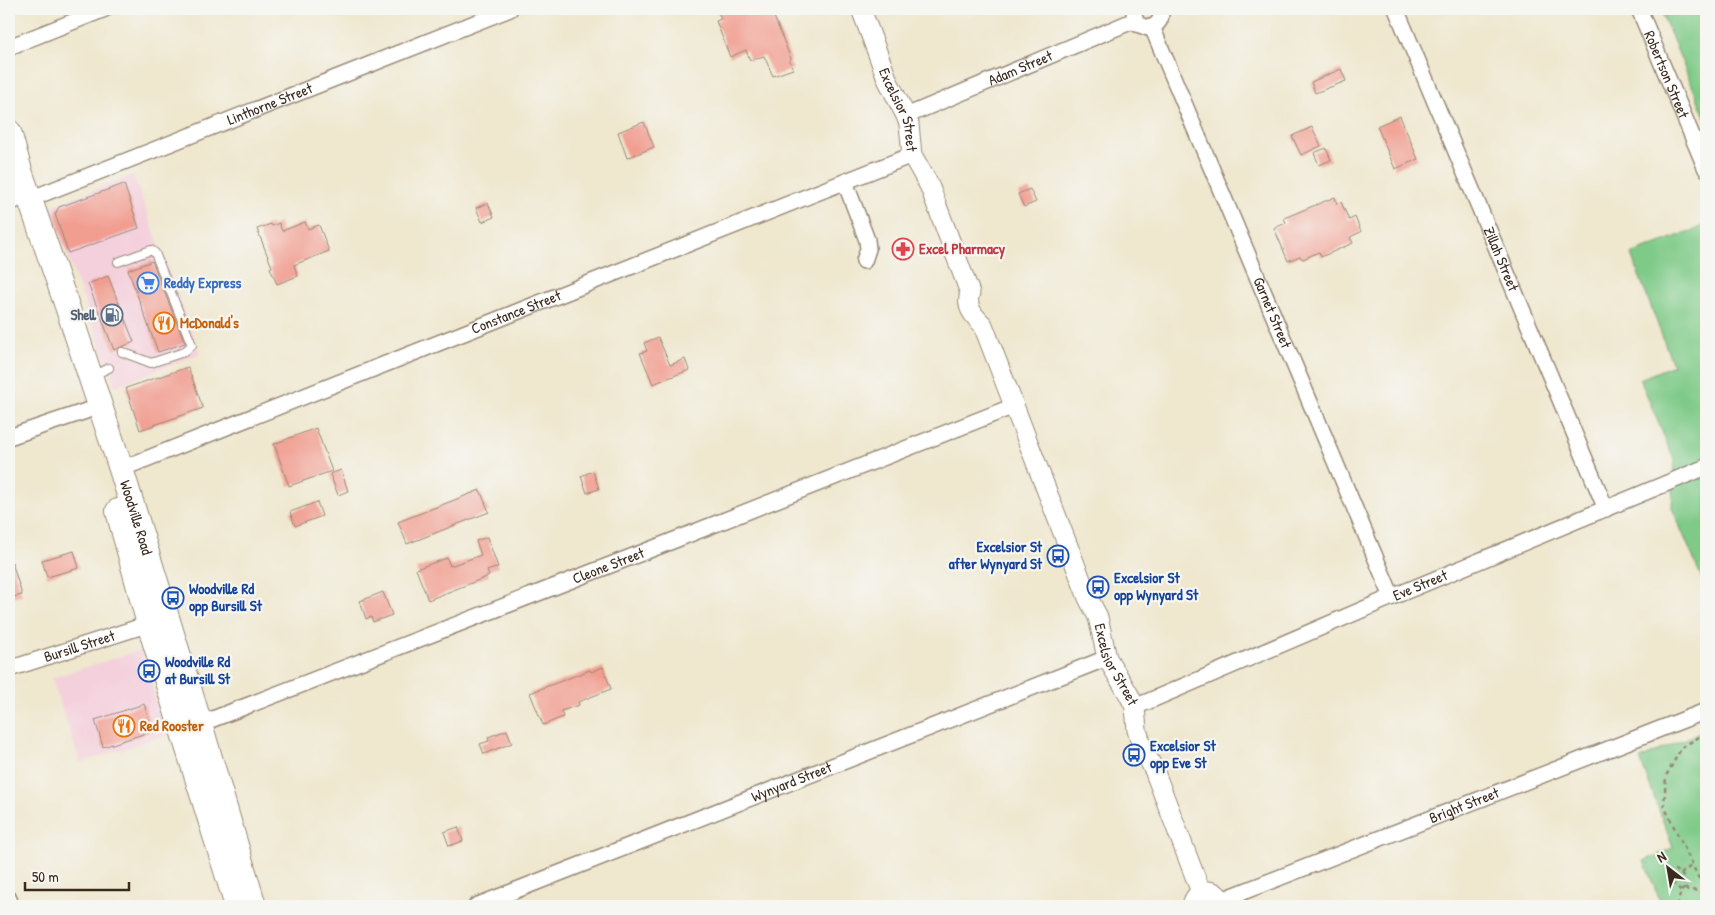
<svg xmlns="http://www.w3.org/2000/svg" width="1715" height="915" font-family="'Patrick Hand',sans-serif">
	<rect width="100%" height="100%" fill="#f6f6f2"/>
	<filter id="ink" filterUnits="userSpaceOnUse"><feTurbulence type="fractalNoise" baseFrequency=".02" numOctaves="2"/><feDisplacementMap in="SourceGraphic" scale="10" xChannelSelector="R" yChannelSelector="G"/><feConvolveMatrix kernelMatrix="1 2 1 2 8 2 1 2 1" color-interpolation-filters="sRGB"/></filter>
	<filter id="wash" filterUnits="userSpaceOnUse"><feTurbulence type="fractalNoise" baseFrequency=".0096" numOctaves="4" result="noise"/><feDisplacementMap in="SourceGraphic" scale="20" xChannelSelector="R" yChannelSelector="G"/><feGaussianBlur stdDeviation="1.12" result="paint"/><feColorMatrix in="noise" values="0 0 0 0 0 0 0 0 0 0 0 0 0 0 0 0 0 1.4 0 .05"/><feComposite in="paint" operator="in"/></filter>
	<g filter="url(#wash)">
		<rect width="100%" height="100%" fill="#efe7ce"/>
		<path fill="#f4cfdc" d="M133 175 200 354 115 386 50 207Z
			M141 650 166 735 80 763 52 678Z"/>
		<path fill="#7fca88" stroke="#5d7a53" d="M1660 9H1706V119Z
			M1706 225V588L1672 508 1674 460 1640 379 1673 365 1631 254Z
			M1706 730V906H1662L1644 861 1673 848 1640 759Z"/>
		<g id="blocks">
			<path fill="#f19e91" d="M717 9H771L791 59 789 60 793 69 773 76 764 56 750 60 746 50 730 57 716 21 721 19Z
				M1341 69 1346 81 1315 93 1311 82Z
				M1400 116 1418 159 1395 169 1377 126Z
				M644 122 654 147 627 158 618 132Z
				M1312 127 1321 146 1301 155 1292 136Z
				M1326 148 1331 160 1319 165 1314 153Z
				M124 184 139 228 68 253 55 214 59 207Z
				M1030 189 1036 202 1024 207 1018 194Z
				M1335 197 1337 204 1341 202 1349 220 1355 217 1361 232 1350 237 1353 243 1321 257 1319 252 1303 259 1301 258 1300 256 1288 261 1274 228 1286 223 1284 218Z
				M488 203 494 217 482 222 476 208Z
				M305 222 308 229 319 225 329 251 294 265 298 276 277 284 270 268 272 267 257 229 271 224 272 226 279 223 282 231Z
				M152 261 185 343 158 352 128 270Z
				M108 276 134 342 114 350 88 284Z
				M658 337 670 365 685 359 689 370 653 384 640 353 647 351 644 343Z
				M188 367 203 408 140 430 126 388Z
				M316 428 332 471 289 486 274 444Z
				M341 470 348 491 338 495 330 474Z
				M593 471 599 489 587 493 581 476Z
				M480 490 489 512 407 544 398 522Z
				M317 502 322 516 295 526 290 512Z
				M487 537 498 567 487 571 489 576 428 600 416 569 447 558 450 566 481 555 476 541Z
				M74 551 79 568 47 577 42 560Z
				M9 562H12L22 595 9 598Z
				M383 592 392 615 373 622 371 617 366 619 360 601Z
				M603 667 611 689 578 702 579 705 561 711 563 717 543 725 530 693 590 670 591 672Z
				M144 704 153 731 103 747 95 720Z
				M507 730 512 743 484 754 480 744 489 741 488 737Z
				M458 827 463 841 449 846 444 832Z"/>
		</g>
	</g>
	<g filter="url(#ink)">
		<use href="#blocks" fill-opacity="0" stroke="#958876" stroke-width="1"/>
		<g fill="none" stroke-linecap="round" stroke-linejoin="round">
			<g stroke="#958876" stroke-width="10">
				<path id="service" d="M118 262 151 250 155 253 192 345 184 352 151 363 122 352
					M92 376 109 368"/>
			</g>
			<g stroke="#958876" stroke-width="18">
				<g id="minor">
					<path d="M1135 9 1134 16 1137 24 1148 28C1158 26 1163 19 1160 9"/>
					<path id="s1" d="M1396 9 1606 509"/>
					<path id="s2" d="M1639 9 1706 169"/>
					<path id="s3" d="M1152 27 1392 597"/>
					<path d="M9 47 105 9"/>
					<path id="s4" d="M906 116 1135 20"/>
					<path d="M845 182 867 240 868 249 864 261"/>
					<path id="s5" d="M30 199 510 9"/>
					<path d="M9 203 16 200"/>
					<path d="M9 437 86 411"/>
					<path id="s6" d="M121 469 912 155"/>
					<path id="s7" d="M9 669 149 624"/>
					<path id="s8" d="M1135 707 1392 597 1706 467"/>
					<path id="s9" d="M200 724 662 545 1014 406"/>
					<path d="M9 899 11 906"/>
					<path id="s10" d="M1222 900 1706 711"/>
					<path id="s11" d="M476 906 1107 658"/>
				</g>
			</g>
			<g stroke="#958876" stroke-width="21">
				<g id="tertiary">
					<path id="s12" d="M861 9 888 81 906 116 909 124 912 155 929 185 970 293C965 307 974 316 983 325L1088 598 1098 617 1107 658 1128 693 1135 707 1137 730 1142 746 1154 770 1201 892"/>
					<path d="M1192 906C1195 886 1220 886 1223 906"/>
				</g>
			</g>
			<g stroke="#958876" stroke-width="26">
				<g id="primary">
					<path id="s13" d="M9 132 20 171 66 303 121 469 200 724 254 906"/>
					<path d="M118 511 149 624 237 906"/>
				</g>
			</g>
			<path stroke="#958876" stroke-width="2.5" stroke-dasharray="4 4" stroke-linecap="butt" d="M1706 733 1682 747 1666 776 1664 806 1704 889 1706 899
				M1681 874 1684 878 1685 888 1681 891
				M1685 888 1687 890 1704 891
				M1677 906 1681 891 1677 886 1668 881 1667 874 1671 870H1675L1681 874 1692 865"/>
			<use href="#service" stroke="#fff" stroke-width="8"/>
			<use href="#minor" stroke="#fff" stroke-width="15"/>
			<use href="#tertiary" stroke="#fff" stroke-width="19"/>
			<use href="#primary" stroke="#fff" stroke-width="24"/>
		</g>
	</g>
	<defs>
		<g id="pharmacy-ring" transform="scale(1.125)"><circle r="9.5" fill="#f6f6f2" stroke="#e0444e" stroke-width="1.5"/><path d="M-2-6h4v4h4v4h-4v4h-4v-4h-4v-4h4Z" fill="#e0444e"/></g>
		<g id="supermarket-ring" transform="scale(1.125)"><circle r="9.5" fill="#f6f6f2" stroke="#3f7fe0" stroke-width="1.5"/><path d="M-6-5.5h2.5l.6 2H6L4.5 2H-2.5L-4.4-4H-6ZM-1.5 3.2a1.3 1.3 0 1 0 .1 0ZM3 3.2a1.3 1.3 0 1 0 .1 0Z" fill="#3f7fe0"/></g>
		<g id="fuel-ring" transform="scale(1.125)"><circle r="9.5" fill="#f6f6f2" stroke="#5c6f8a" stroke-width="1.5"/><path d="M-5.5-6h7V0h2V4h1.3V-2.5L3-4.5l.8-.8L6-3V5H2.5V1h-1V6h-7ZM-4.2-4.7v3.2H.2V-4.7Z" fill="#5c6f8a"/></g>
		<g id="restaurant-ring" transform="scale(1.125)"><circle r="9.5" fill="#f6f6f2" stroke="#e8710a" stroke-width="1.5"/><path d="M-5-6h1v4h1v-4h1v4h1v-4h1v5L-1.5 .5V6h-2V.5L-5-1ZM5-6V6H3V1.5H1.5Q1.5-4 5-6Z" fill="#e8710a"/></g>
		<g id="bus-ring" transform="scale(1.125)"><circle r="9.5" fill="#f6f6f2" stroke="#1a4fb4" stroke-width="1.5"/><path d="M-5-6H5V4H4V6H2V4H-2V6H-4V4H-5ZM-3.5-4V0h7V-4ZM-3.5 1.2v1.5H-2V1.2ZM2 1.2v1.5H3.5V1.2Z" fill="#1a4fb4"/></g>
	</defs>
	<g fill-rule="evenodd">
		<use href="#pharmacy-ring" x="903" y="249"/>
		<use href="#supermarket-ring" x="148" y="283"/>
		<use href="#fuel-ring" x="112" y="315"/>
		<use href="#restaurant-ring" x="164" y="323"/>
		<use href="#bus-ring" x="1058" y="556"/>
		<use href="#bus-ring" x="1098" y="587"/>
		<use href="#bus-ring" x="173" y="598"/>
		<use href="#bus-ring" x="149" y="671"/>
		<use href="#restaurant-ring" x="124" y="726"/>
		<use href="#bus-ring" x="1134" y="755"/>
	</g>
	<g text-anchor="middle" stroke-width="4.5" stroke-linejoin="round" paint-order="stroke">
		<g font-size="15" fill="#3b2a1e" stroke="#f6f6f2">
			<text dy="5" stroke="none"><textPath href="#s4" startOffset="124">Adam Street</textPath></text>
			<text dy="5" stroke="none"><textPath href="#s2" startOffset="71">Robertson Street</textPath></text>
			<text dy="5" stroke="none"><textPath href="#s5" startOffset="258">Linthorne Street</textPath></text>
			<text dy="5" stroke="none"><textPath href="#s12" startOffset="108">Excelsior Street</textPath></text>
			<text dy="5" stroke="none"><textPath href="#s1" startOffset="271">Zillah Street</textPath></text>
			<text dy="5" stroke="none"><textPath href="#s6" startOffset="425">Constance Street</textPath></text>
			<text dy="5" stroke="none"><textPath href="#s3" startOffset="310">Garnet Street</textPath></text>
			<text dy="5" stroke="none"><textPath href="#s13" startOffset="406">Woodville Road</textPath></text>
			<text dy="5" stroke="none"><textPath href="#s9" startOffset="438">Cleone Street</textPath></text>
			<text dy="5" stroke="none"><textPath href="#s8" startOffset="310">Eve Street</textPath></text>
			<text dy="5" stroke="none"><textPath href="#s7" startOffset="74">Bursill Street</textPath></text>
			<text dy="5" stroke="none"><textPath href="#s12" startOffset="708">Excelsior Street</textPath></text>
			<text dy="5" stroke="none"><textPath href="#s11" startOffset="339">Wynyard Street</textPath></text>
			<text dy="5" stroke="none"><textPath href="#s10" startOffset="260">Bright Street</textPath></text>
		</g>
		<g font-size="15" font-weight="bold" fill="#be3a42" stroke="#f6f6f2" text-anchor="start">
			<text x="919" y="254">Excel Pharmacy</text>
		</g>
		<g font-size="15" font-weight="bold" fill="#366cbe" stroke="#f6f6f2" text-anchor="start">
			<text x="164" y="288">Reddy Express</text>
		</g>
		<g font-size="15" font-weight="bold" fill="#4e5e75" stroke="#f6f6f2" text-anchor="end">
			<text x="96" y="320">Shell</text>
		</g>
		<g font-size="15" font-weight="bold" fill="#c56008" stroke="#f6f6f2" text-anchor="start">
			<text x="180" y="328">McDonald's</text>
			<text x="140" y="731">Red Rooster</text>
		</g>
		<g font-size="15" font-weight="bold" fill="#164399" stroke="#f6f6f2" text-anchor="start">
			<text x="1042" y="552" text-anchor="end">Excelsior St<tspan x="1042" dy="17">after Wynyard St</tspan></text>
			<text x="1114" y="583">Excelsior St<tspan x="1114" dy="17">opp Wynyard St</tspan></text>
			<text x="189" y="594">Woodville Rd<tspan x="189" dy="17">opp Bursill St</tspan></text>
			<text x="165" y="667">Woodville Rd<tspan x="165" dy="17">at Bursill St</tspan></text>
			<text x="1150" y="751">Excelsior St<tspan x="1150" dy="17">opp Eve St</tspan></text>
		</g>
	</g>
	<rect width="1715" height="915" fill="none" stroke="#f6f6f2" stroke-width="30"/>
	<g transform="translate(1668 868) rotate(329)" stroke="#f6f6f2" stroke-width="4" paint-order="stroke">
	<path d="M0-4L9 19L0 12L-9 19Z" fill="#3b2a1e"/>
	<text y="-8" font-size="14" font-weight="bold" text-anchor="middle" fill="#3b2a1e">N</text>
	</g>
	<path d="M25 882v8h104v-8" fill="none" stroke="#3b2a1e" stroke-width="2.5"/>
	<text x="32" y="882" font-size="15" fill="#3b2a1e" stroke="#f6f6f2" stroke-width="4" paint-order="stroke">50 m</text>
</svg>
